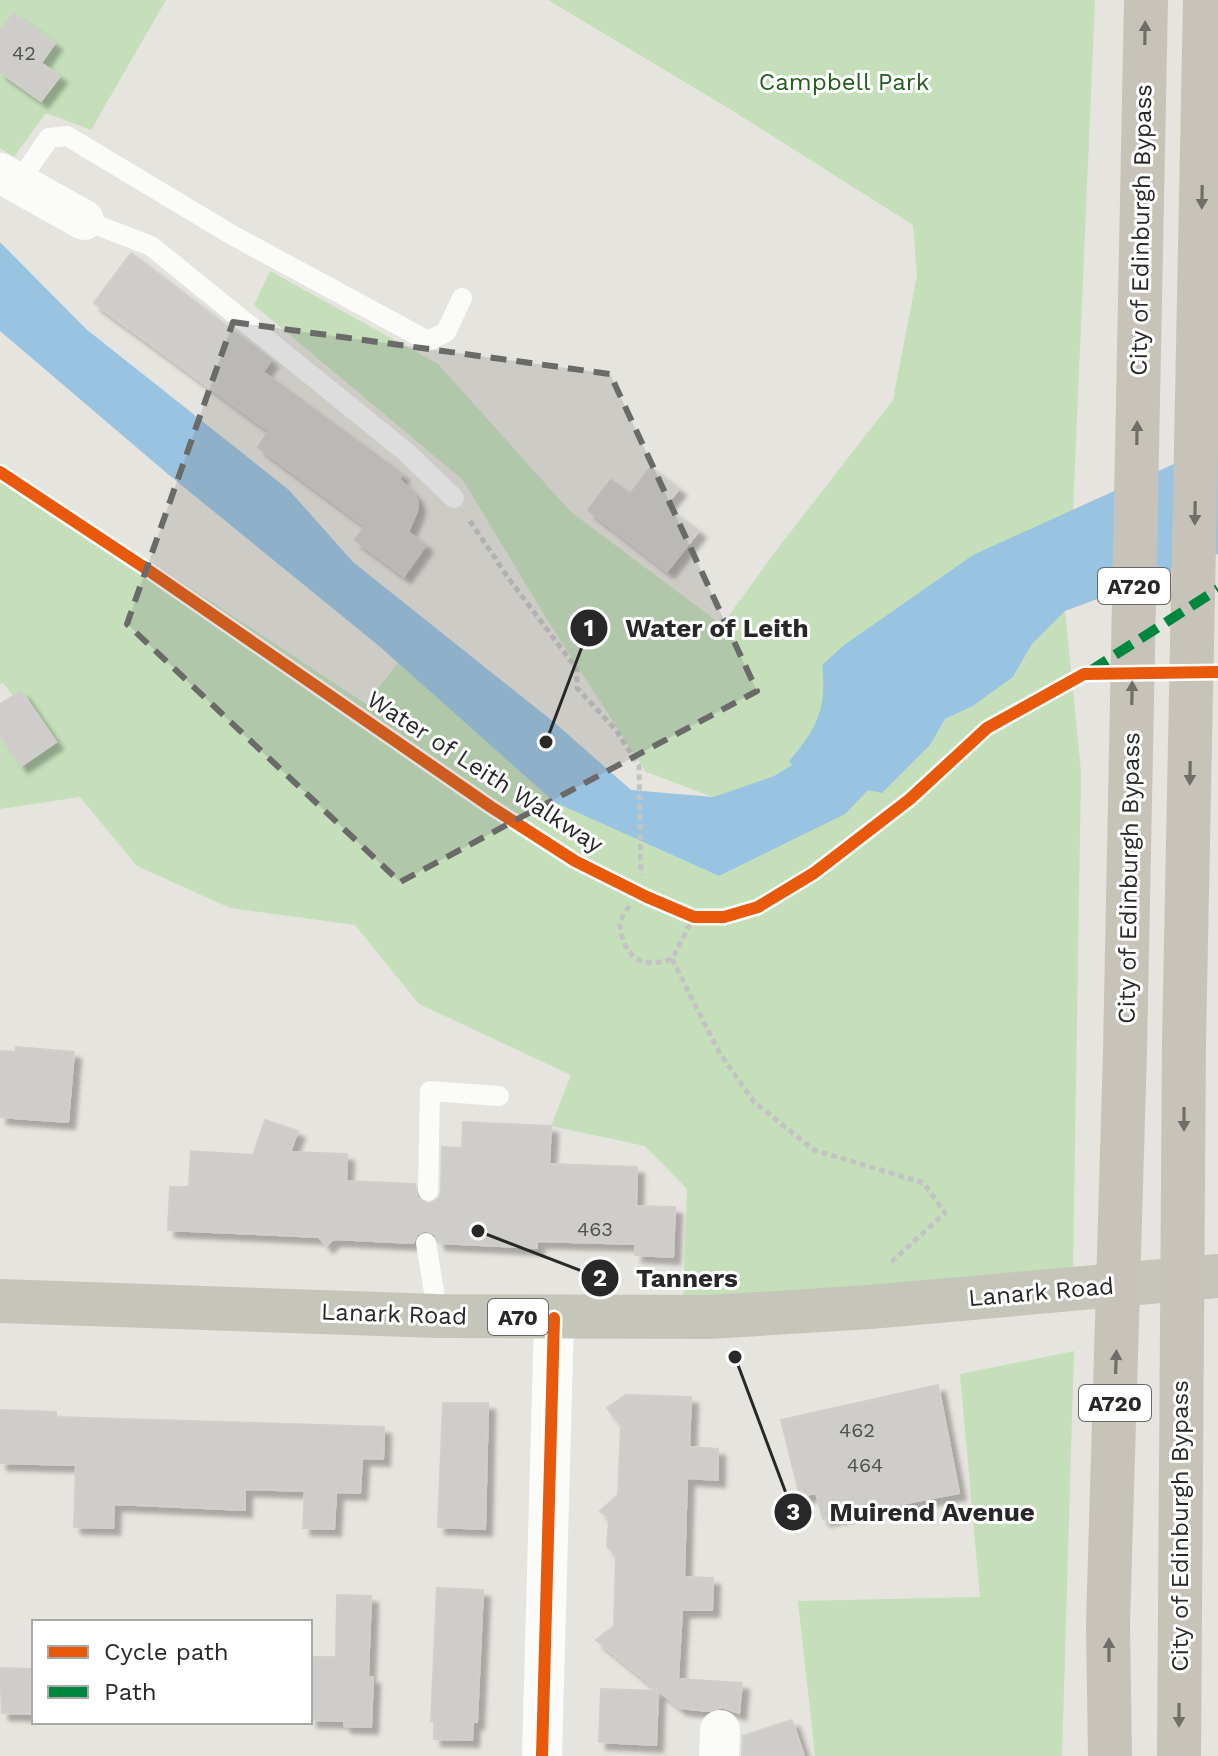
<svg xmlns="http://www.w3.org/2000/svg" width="1218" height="1756" font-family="'Work Sans',sans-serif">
	<defs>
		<filter id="shadow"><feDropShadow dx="7" dy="7" stdDeviation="2" flood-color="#0004"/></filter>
	</defs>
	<rect width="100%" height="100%" fill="#e6e4de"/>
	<path fill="#c4dfba" d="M0 0H166L91 130 46 113 14 157 0 148Z
		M548 0H1095L1073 511 973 555 844 645 822 665C827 708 817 729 789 761L792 765 774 776 713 797 646 772 551 626 463 480 254 305 270 271 438 364 571 512 722 625 775 552 893 400 917 275 913 225 733 111Z
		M0 462 366 704 398 663 554 802 719 876 930 745 945 719 973 706 1013 677 1032 644 1065 611 1081 772 1073 1270 683 1302 687 1189 645 1146 551 1126 571 1075 419 1004 355 925 230 908 137 866 80 797 0 809V734L13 696 3 683 0 684Z
		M1074 1351 1062 1756H815L798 1601 980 1597 960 1374Z"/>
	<path fill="#98c4e1" d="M0 242 86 329 289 490 353 562 555 723 631 790 713 797 774 776 792 765 789 761C817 729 827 708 822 665L844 645 973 555 1218 444V554L1065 611 1032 644 1013 677 973 706 945 719 930 745 882 793 868 790 845 814 719 876 554 802 379 646 169 475 0 331Z"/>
	<path fill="#cfcdc9" stroke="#d1cfca" stroke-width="2" filter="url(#shadow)" d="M13 13 55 43 41 63 60 76 41 101 0 72V32Z
		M131 253 271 360 263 372 402 474 399 479 415 495 418 503 417 511 408 532 426 545 404 576 355 540 365 526 258 447 269 431 94 303Z
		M651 467 679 489 665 506 699 531 667 571 588 510 611 480 630 494Z
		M21 691 56 742 21 766 0 734V704Z
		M16 1047 74 1052 68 1122 0 1117V1051L15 1052Z
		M265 1120 298 1131 290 1152 347 1154 346 1181 415 1184 417 1198 429 1204 439 1198 441 1192 442 1147 462 1148 463 1122 551 1126 549 1164 637 1167 636 1206 675 1207 673 1257 635 1255 636 1244 537 1241V1248L439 1243 435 1234 425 1230 417 1234 413 1243 333 1239 326 1246 319 1237 168 1230 170 1187H189L191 1151 253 1155Z
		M938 1385 959 1493 823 1519 816 1493 800 1496 781 1420Z
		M626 1395 691 1397 689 1447 718 1449V1480L687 1478 684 1577 713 1578 712 1610H682L678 1679 742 1683 739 1713 722 1707 708 1711 680 1708 596 1640 614 1626 616 1554 607 1547 609 1518 600 1511 618 1495 621 1426 607 1408Z
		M443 1403H488L485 1529 438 1527Z
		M0 1410 56 1412V1417L384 1427 383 1459 362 1458 360 1493 336 1492 334 1529 303 1528 305 1491 245 1489V1510L114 1504 113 1528 74 1527 76 1465 0 1463Z
		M437 1588 483 1590 477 1722H473L472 1740 434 1739V1721H431Z
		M337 1595 371 1596 368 1677H373L371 1727 344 1726V1721L310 1720V1657H336Z
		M0 1668 31 1669 30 1714 2 1713Z
		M601 1689 658 1691 656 1745 599 1742Z
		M792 1720 804 1756H742L743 1736Z"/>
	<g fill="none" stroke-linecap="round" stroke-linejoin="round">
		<path stroke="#c4c3c3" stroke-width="5" stroke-dasharray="6 4" stroke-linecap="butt" d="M470 521 509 579 577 669V688L616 730 639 766 641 875
			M629 906C626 911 621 918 620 924 620 930 622 937 624 943 635 965 650 966 672 959L694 917
			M672 959 719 1052 754 1102 814 1150 924 1183 945 1213 889 1264"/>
		<path stroke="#fbfbfa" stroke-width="20" d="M17 185 49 138 67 136 232 235 428 341 446 332 462 298
			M84 220 151 246 406 452 454 498
			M428 1191 430 1091 499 1096
			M426 1243 438 1316"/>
		<path stroke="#fbfbfa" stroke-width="40" d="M0 173 84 220
			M542 1756 554 1318
			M719 1756 720 1730"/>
		<path stroke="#c6c5b9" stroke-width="44" d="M0 1301 438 1316 709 1317 870 1307 1218 1276"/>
		<path stroke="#c7c3b9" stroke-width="44" d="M1110 1756 1108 1624 1125 1051 1146 0
			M1179 1756 1184 1041 1205 0"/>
		<path stroke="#00873e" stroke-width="10" stroke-dasharray="20 10" stroke-linecap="butt" d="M1090 671 1218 589"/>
		<g stroke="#fff" stroke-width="17">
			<path id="cycleway" d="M0 472 148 570 491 807 575 861 647 897 694 917H724L758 907 814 873 910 799 987 728 1084 674 1218 672
				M542 1756 554 1318"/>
		</g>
		<use href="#cycleway" stroke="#e8590c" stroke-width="12"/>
	</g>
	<defs><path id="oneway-solid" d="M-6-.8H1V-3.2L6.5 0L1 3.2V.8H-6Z" transform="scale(2)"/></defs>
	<g fill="#706e69">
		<use href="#oneway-solid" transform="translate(1145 33) rotate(-89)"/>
		<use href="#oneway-solid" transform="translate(1202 197) rotate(91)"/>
		<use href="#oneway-solid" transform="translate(1137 433) rotate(-89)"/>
		<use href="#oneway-solid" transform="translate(1195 513) rotate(91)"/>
		<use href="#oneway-solid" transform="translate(1132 693) rotate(-89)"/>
		<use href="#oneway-solid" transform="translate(1190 773) rotate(91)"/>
		<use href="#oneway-solid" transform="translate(1184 1119) rotate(90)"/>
		<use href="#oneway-solid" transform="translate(1116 1362) rotate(-88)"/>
		<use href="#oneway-solid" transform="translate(1109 1650) rotate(-90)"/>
		<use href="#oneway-solid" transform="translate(1179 1715) rotate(90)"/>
	</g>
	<path fill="#6a6a68" fill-opacity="0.2" stroke="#6a6a68" stroke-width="6" stroke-dasharray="16 10" stroke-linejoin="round" d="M233 322 610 374 757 691 400 882 127 624Z"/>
	<g text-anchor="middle" stroke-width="6" stroke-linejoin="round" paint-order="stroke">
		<g font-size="20" fill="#525251">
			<text x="24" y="60">42</text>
			<text x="595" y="1236">463</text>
			<text x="857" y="1437">462</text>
			<text x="865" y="1472">464</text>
		</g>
		<g fill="#fff" stroke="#686868" stroke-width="2">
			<rect x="1098" y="568" width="72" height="36" rx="6"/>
			<rect x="488" y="1299" width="60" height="36" rx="6"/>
			<rect x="1079" y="1385" width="72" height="36" rx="6"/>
		</g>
		<g font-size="22" font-weight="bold" fill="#282828">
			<text x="1134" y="594">A720</text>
			<text x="518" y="1325">A70</text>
			<text x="1115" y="1411">A720</text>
		</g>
		<g font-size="24" fill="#245d20" stroke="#fff">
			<text x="844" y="90">Campbell Park</text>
		</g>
		<g font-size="24" fill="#282828" stroke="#fff">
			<text transform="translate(1141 230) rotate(-89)" y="8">City of Edinburgh Bypass</text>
			<text transform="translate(485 772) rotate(33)" y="8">Water of Leith Walkway</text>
			<text transform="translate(1129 878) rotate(-89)" y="8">City of Edinburgh Bypass</text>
			<text transform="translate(1041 1292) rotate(-5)" y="8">Lanark Road</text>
			<text transform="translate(394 1314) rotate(2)" y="8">Lanark Road</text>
			<text transform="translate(1180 1526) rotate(-90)" y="8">City of Edinburgh Bypass</text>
		</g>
	</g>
	<path fill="none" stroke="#282828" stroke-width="3" d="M546 742L589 628M478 1231L600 1278M735 1357L793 1512"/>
	<g fill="#282828" stroke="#fff" stroke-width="3">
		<circle cx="546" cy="742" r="8"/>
		<circle cx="478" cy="1231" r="8"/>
		<circle cx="735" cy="1357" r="8"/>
		<circle cx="589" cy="628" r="20"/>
		<circle cx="600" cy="1278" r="20"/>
		<circle cx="793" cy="1512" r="20"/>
	</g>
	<g font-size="24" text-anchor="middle" font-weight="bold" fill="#fff">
		<text x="589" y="636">1</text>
		<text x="600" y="1286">2</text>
		<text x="793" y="1520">3</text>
	</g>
	<g font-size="26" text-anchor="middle" font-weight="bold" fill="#282828" stroke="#fff" stroke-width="6" stroke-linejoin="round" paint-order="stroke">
		<text x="717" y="637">Water of Leith</text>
		<text x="687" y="1287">Tanners</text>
		<text x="932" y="1521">Muirend Avenue</text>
	</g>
	<rect x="32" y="1620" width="280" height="104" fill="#ffffff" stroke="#a9a9a9" stroke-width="2"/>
	<rect x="48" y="1646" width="40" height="12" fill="#e8590c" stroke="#a9a9a9" stroke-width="2"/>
	<text x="104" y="1660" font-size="24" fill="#282828">Cycle path</text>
	<rect x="48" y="1686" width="40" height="12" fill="#00873e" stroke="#a9a9a9" stroke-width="2"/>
	<text x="104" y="1700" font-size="24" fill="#282828">Path</text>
</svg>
